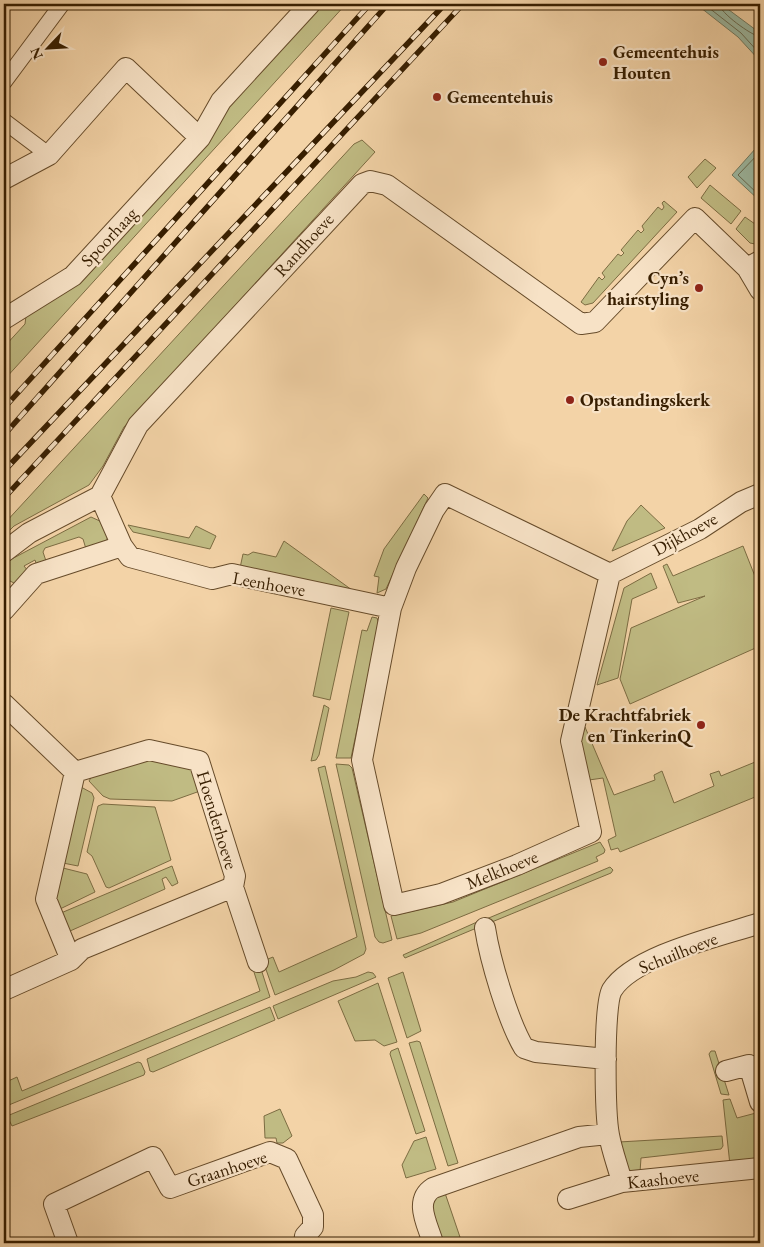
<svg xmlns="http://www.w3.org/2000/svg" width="764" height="1247" font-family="'EB Garamond',serif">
	<rect width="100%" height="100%" fill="#f3d3a7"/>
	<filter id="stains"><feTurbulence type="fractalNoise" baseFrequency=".004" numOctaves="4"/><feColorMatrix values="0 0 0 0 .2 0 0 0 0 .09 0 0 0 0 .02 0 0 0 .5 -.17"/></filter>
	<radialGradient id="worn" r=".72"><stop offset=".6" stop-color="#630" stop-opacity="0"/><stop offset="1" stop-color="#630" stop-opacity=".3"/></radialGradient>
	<path fill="#c0bb83" stroke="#7c6c42" d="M321 4H346L4 380V347L25 324 26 316 89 274 212 137 230 103Z
		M362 140 375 152 124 427 103 466 89 485 14 526 4 536V524L354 144Z
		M705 159 716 168 697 188 688 177Z
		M710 185 741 211 731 224 701 198Z
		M664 201 677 212 593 303 585 305 581 302 599 277 602 280 605 277 602 273 618 254 621 256 624 253 621 250 638 230 641 233 644 230 642 226 658 207 662 210 664 207 662 203Z
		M745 217 755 224 760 225V245L750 243 736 229Z
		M424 494 428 498 386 589 377 593 379 577 374 576 384 549Z
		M641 505 665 528 612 551 627 521Z
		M91 517 102 522 109 534 105 544 86 549 83 539 79 537 45 548 43 552 46 561 37 566 35 560 24 566 28 571 16 584 4 578 6 562Z
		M128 525 189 538 196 526 216 536 210 549 133 532Z
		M284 541 352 590 240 568 243 554 248 555 253 552 276 557Z
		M743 546 760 589V646L630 704 620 679 631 628 705 596 678 603 663 566 667 564 673 576Z
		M651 573 657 588 632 599 618 678 597 685 624 588Z
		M331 608 349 612 330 700 313 696Z
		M372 617 377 618 379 624 351 758H336L362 630 367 631Z
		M324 705 329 708 319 755 316 760 311 761Z
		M585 727 614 795 655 780 654 775 662 771 674 803 714 786 710 774 719 771 721 776 760 760V795L620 852 618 848 611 850 608 840 616 836 603 778 589 780 581 741Z
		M147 758 191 768 200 791 172 801 110 799 103 796 89 781 92 776Z
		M336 764 349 765 352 768 392 940 383 943 379 942 375 937Z
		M325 766 366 949 364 954 334 970 275 995 263 961 273 957 279 972 357 937 318 768Z
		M81 787 92 793 94 798 78 866 63 863Z
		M103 804 155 807 171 860 109 888 106 887 92 856 87 852 98 806Z
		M600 842 605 850 604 853 596 857 598 861 421 933 397 939 391 916 453 902Z
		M172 866 178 883 172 886 166 877 162 879 165 889 70 931 61 913Z
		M610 867 613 870 611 873 487 924 484 920Z
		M63 868 87 874 95 892 60 909 54 896Z
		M477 922 479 927 405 958 403 955Z
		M253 969H261L270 997 4 1107V1083L17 1077 22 1091 260 991Z
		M368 972 373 973 376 977 278 1019 273 1006 333 981 356 977Z
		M403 972 421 1031 407 1038 388 978Z
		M378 983 397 1042 384 1046 375 1040 355 1041 338 1001Z
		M270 1007 275 1020 153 1072 150 1071 147 1059Z
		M417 1041 420 1042 458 1163 448 1166 409 1043Z
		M398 1048 425 1131 416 1134 390 1054 391 1051Z
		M711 1051H715L729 1095 721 1094 709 1054Z
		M138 1062 141 1063 145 1072 144 1075 12 1126 7 1116Z
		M730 1099 737 1118 756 1113 760 1127 759 1159 730 1165 723 1100Z
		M280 1109 292 1136 283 1143H277L276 1138H265L264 1116Z
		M722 1136 723 1146 721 1149 641 1158 640 1172 628 1170 619 1142Z
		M426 1137 436 1169 406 1178 402 1165 414 1141Z
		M445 1193 462 1243H443L431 1207 433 1196Z"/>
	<path fill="#9db9a2" stroke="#747b61" d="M696 4H721L760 33V61L738 37Z
		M760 147V201L732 175 756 148Z"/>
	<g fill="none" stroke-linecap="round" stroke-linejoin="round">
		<path stroke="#6a6c51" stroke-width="1" d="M704 4 741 33 760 54
			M719 4C720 13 751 35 760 37
			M760 152 738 175 760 196"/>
		<g stroke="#664b2a" stroke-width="17">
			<path id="pedestrian" d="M4 82 62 4
				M4 121 49 155"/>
		</g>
		<g stroke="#664b2a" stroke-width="22">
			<path id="minor" d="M4 179 49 155 126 68 200 138
				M747 268 760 290
				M4 319 73 276 200 138 221 101 310 4
				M445 494 610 574 571 741 591 832 517 865 441 894 394 905 362 760 391 608 406 568 434 510Z
				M100 496 122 546 130 557 212 579 232 574 391 608
				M4 552 29 533 100 496 138 425 362 184 370 181 387 185 581 324 595 322 695 218 747 268 760 261
				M610 574 700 529 741 502 760 494
				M4 610 36 574 122 546
				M4 704 75 772 149 750 199 761 235 876 233 887 82 949 71 960 4 990
				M233 887 258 962
				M485 928C490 960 508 1021 524 1048L536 1052 606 1059
				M71 960 46 899 75 772
				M726 1071 749 1065 760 1102
				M622 1182C618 1167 612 1151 609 1135 605 1114 603 1005 612 990 634 955 722 936 760 923
				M568 1199 622 1182 760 1168
				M68 1243 54 1204 153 1157 170 1188 270 1152 287 1159 313 1215V1227L305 1236 304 1243
				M433 1243C428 1225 413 1201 433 1188L579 1137 608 1134"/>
		</g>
		<use href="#pedestrian" stroke="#f7e2c6" stroke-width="15"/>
		<use href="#minor" stroke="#f7e2c6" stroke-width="20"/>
		<g stroke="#371e00" stroke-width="5.5">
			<path id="rail" d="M4 408 370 4
				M4 435 388 4
				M4 471 445 4
				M4 498 463 4"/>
		</g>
		<use href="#rail" stroke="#f7e2c6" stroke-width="4" stroke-dasharray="11" stroke-linecap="butt"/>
	</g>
	<g fill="#8f2418" stroke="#f7e2c6" stroke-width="2">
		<circle cx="603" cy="62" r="5"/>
		<circle cx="437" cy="97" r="5"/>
		<circle cx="699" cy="288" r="5"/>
		<circle cx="570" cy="400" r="5"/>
		<circle cx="701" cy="725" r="5"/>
	</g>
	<g text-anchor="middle" stroke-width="4.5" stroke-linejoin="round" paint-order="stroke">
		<g font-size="18" font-weight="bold" fill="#371e00" stroke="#f7e2c6" text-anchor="start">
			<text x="613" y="58">Gemeentehuis<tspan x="613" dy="21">Houten</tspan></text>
			<text x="447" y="103">Gemeentehuis</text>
			<text x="689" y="284" text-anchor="end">Cyn’s<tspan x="689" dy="21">hairstyling</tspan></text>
			<text x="580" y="406">Opstandingskerk</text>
			<text x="691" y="721" text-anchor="end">De Krachtfabriek<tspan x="691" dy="21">en TinkerinQ</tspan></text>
		</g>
		<g font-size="18" fill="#371e00" stroke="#f7e2c6">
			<text transform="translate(109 237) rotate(-47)" y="6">Spoorhaag</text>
			<text transform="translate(304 245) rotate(-48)" y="6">Randhoeve</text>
			<text transform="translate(685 534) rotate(-29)" y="6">Dijkhoeve</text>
			<text transform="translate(269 584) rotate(10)" y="6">Leenhoeve</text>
			<text transform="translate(217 820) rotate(73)" y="6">Hoenderhoeve</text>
			<text transform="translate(502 870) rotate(-22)" y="6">Melkhoeve</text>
			<text transform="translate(678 953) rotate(-22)" y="6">Schuilhoeve</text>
			<text transform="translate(227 1169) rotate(-18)" y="6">Graanhoeve</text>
			<text transform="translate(663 1179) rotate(-6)" y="6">Kaashoeve</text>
		</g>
	</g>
	<rect width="764" height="1247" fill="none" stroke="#f3d3a7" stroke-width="20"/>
	<rect x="5" y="5" width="754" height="1237" fill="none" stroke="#371e00" stroke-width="2.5"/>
	<rect x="10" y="10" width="744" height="1227" fill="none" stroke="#371e00"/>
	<g transform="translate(48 48) rotate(245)" stroke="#f7e2c6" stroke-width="4" paint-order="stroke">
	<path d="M0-4L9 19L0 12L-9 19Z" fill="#371e00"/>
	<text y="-8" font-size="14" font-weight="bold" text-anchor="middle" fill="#371e00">N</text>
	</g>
	<rect width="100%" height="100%" filter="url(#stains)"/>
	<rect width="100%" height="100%" fill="url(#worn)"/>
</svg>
